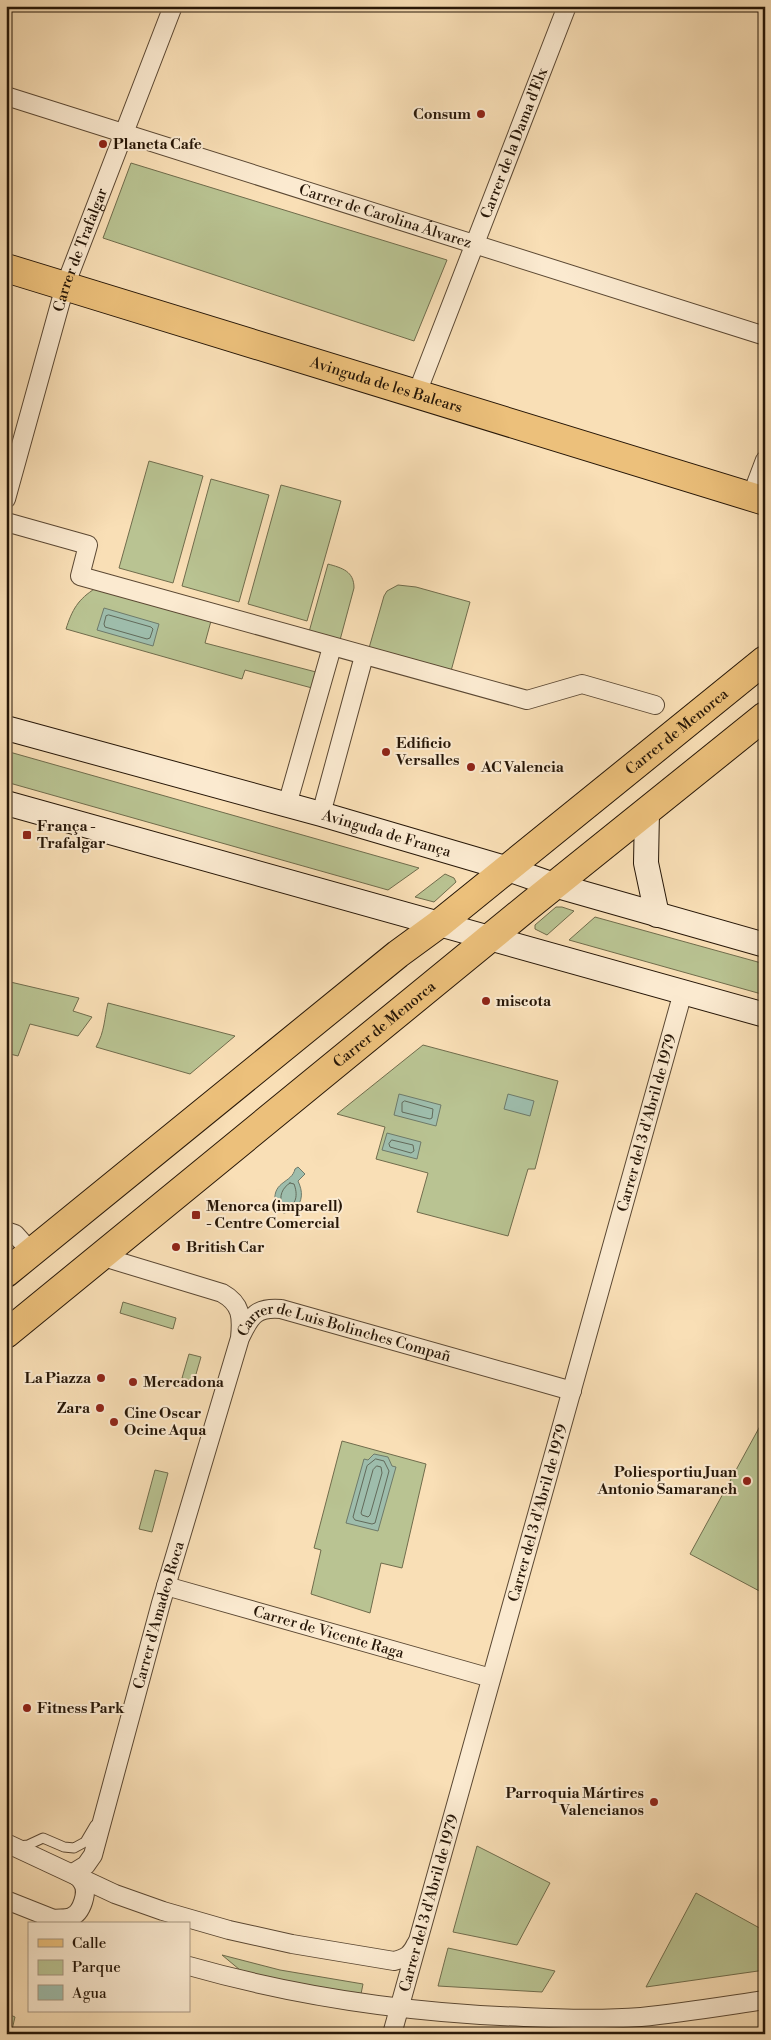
<svg xmlns="http://www.w3.org/2000/svg" width="771" height="2040" font-family="'Libre Bodoni',serif">
	<rect width="100%" height="100%" fill="#f9dfb6"/>
	<filter id="stains"><feTurbulence type="fractalNoise" baseFrequency=".004" numOctaves="4"/><feColorMatrix values="0 0 0 0 .2 0 0 0 0 .09 0 0 0 0 .02 0 0 0 .5 -.17"/></filter>
	<radialGradient id="worn" r=".72"><stop offset=".6" stop-color="#630" stop-opacity="0"/><stop offset="1" stop-color="#630" stop-opacity=".3"/></radialGradient>
	<path fill="#b9c392" stroke="#706c4c" d="M131 163 447 260 414 341 103 238Z
		M149 461 203 476 173 583 119 568Z
		M211 479 269 495 239 602 182 586Z
		M281 485 341 501 307 621 248 604Z
		M328 564C342 568 354 571 354 588L340 640 309 632Z
		M398 585 416 587 470 602 451 671 369 648 384 596 387 591Z
		M96 588 211 621 205 643 316 672 312 688 245 670 242 679 66 629C72 610 78 599 96 588Z
		M6 751 419 868 388 890 6 782Z
		M445 874 454 878 456 882 434 902 415 897Z
		M556 907H562L574 911 547 935 535 929V925Z
		M595 917 765 964V995L569 940Z
		M6 981 79 998 73 1011 92 1017 78 1036 30 1024 18 1056 6 1053Z
		M108 1003 235 1036 190 1074 96 1047C105 1031 104 1019 108 1003Z
		M423 1045 558 1081 535 1169H528L508 1236 417 1212 428 1173 376 1159 385 1127 337 1114Z
		M123 1302 176 1318 173 1329 120 1313Z
		M189 1354 201 1357 194 1381 182 1378Z
		M765 1417V1594L690 1554Z
		M342 1441 426 1464 402 1568 381 1563 370 1613 311 1594 321 1550 314 1548Z
		M155 1470 168 1473 152 1532 139 1529Z
		M477 1846 550 1883 517 1945 453 1932Z
		M696 1893 765 1931V1970L646 1987Z
		M448 1948 555 1971 542 1992 438 1986Z
		M222 1955 280 1970 363 1984 361 1994 286 1982 250 1973 240 1970Z
		M6 2013 15 2017 11 2034H6Z"/>
	<path fill="#9ebdac" stroke="#6e7a6a" d="M104 608 159 624 153 646 97 630Z
		M399 1094 441 1105 436 1126 394 1115Z
		M508 1094 534 1101 530 1116 504 1109Z
		M387 1133 421 1142 417 1159 382 1150Z
		M298 1167 305 1174 298 1181C303 1192 303 1200 295 1210L284 1213C279 1211 276 1207 275 1201 273 1181 292 1183 295 1169Z
		M374 1454 388 1457 392 1466 396 1467 378 1531 346 1523 364 1459 368 1460Z"/>
	<g fill="none" stroke-linecap="round" stroke-linejoin="round">
		<path stroke="#626a5a" stroke-width="1" d="M109 615 151 627 153 629 150 638 147 639 105 627 104 624 106 616Z
			M405 1101 433 1109 432 1118 430 1119 402 1112V1103Z
			M392 1140 413 1145 414 1151 411 1153 390 1147 389 1144Z
			M290 1183 294 1184C298 1194 297 1206 285 1208L282 1205C279 1196 282 1188 290 1183Z
			M376 1459 384 1461 389 1471 375 1523 372 1524 355 1520 353 1517 367 1466Z
			M377 1466 381 1467 382 1473 370 1515 368 1517 362 1515 361 1513 373 1470Z"/>
		<g stroke="#5b4833" stroke-width="11">
			<path id="lane" d="M19 1846 28 1845 43 1838 64 1847 74 1848 85 1842 95 1825"/>
		</g>
		<g stroke="#5b4833" stroke-width="20">
			<g id="street">
				<path id="s1" d="M6 96 765 336"/>
				<path id="s2" d="M417 393 567 6"/>
				<path d="M751 497 765 460"/>
				<path id="s3" d="M6 499 65 286 173 6"/>
				<path d="M6 522 88 545 80 576 527 700 582 684 655 705"/>
				<path d="M287 805 332 647"/>
				<path d="M321 814 364 656"/>
				<path d="M6 1231 15 1234 32 1253"/>
				<path id="s4" d="M241 1336C251 1315 257 1307 281 1309L572 1391"/>
				<path id="s5" d="M166 1586 491 1678"/>
				<path d="M6 1843 115 1894 163 1911 229 1930 292 1944 394 1961C406 1958 411 1955 416 1944"/>
				<path id="s6" d="M73 1873 86 1865 93 1855 161 1603 240 1338C242 1318 242 1304 222 1293L100 1256"/>
				<path d="M6 1900 64 1923"/>
				<path d="M54 1919C59 1918 66 1919 71 1917 82 1913 89 1891 82 1882 80 1878 76 1876 73 1873"/>
				<path d="M189 1966C298 1997 410 2013 524 2017 563 2019 602 2020 641 2017 682 2013 724 2006 765 2000"/>
				<path id="s7" d="M392 2034 683 992"/>
			</g>
		</g>
		<g stroke="#261607" stroke-width="26">
			<g id="secondary">
				<path id="s8" d="M6 728 321 814 505 868 554 885 765 945"/>
				<path d="M6 803 765 1015"/>
				<path d="M647 811 646 863 657 915"/>
			</g>
		</g>
		<g stroke="#261607" stroke-width="30">
			<g id="primary">
				<path id="s9" d="M6 268 765 501"/>
				<path id="s10" d="M6 1273 398 954 439 924 765 660"/>
				<path id="s11" d="M6 1334 530 905 765 716"/>
			</g>
		</g>
		<use href="#lane" stroke="#fbead0" stroke-width="9"/>
		<use href="#street" stroke="#fbead0" stroke-width="18"/>
		<use href="#secondary" stroke="#fbead0" stroke-width="24"/>
		<use href="#primary" stroke="#ecc07b" stroke-width="28"/>
	</g>
	<g fill="#8f2418" stroke="#fbead0" stroke-width="2">
		<circle cx="481" cy="114" r="5"/>
		<circle cx="103" cy="144" r="5"/>
		<circle cx="386" cy="752" r="5"/>
		<circle cx="471" cy="767" r="5"/>
		<rect x="22" y="830" width="10" height="10" rx="2.5"/>
		<circle cx="486" cy="1001" r="5"/>
		<rect x="191" y="1210" width="10" height="10" rx="2.5"/>
		<circle cx="176" cy="1247" r="5"/>
		<circle cx="101" cy="1378" r="5"/>
		<circle cx="133" cy="1382" r="5"/>
		<circle cx="100" cy="1408" r="5"/>
		<circle cx="114" cy="1422" r="5"/>
		<circle cx="747" cy="1481" r="5"/>
		<circle cx="27" cy="1708" r="5"/>
		<circle cx="654" cy="1802" r="5"/>
	</g>
	<g text-anchor="middle" stroke-width="4" stroke-linejoin="round" paint-order="stroke">
		<g font-size="15" font-weight="bold" fill="#261607" stroke="#fbead0" text-anchor="start">
			<text x="471" y="119" text-anchor="end">Consum</text>
			<text x="113" y="149">Planeta Cafe</text>
			<text x="396" y="748">Edificio<tspan x="396" dy="17">Versalles</tspan></text>
			<text x="481" y="772">AC Valencia</text>
			<text x="37" y="831">França -<tspan x="37" dy="17">Trafalgar</tspan></text>
			<text x="496" y="1006">miscota</text>
			<text x="206" y="1211">Menorca (imparell)<tspan x="206" dy="17">- Centre Comercial</tspan></text>
			<text x="186" y="1252">British Car</text>
			<text x="91" y="1383" text-anchor="end">La Piazza</text>
			<text x="143" y="1387">Mercadona</text>
			<text x="90" y="1413" text-anchor="end">Zara</text>
			<text x="124" y="1418">Cine Oscar<tspan x="124" dy="17">Ocine Aqua</tspan></text>
			<text x="737" y="1477" text-anchor="end">Poliesportiu Juan<tspan x="737" dy="17">Antonio Samaranch</tspan></text>
			<text x="37" y="1713">Fitness Park</text>
			<text x="644" y="1798" text-anchor="end">Parroquia Mártires<tspan x="644" dy="17">Valencianos</tspan></text>
		</g>
		<g font-size="15" fill="#261607" stroke="#fbead0">
			<text dy="5" stroke="none"><textPath href="#s2" startOffset="268">Carrer de la Dama d'Elx</textPath></text>
			<text dy="5" stroke="none"><textPath href="#s1" startOffset="398">Carrer de Carolina Álvarez</textPath></text>
			<text dy="5" stroke="none"><textPath href="#s3" startOffset="260">Carrer de Trafalgar</textPath></text>
			<text dy="5" stroke="none"><textPath href="#s9" startOffset="398">Avinguda de les Balears</textPath></text>
			<text dy="5" stroke="none"><textPath href="#s10" startOffset="862">Carrer de Menorca</textPath></text>
			<text dy="5" stroke="none"><textPath href="#s8" startOffset="395">Avinguda de França</textPath></text>
			<text dy="5" stroke="none"><textPath href="#s11" startOffset="489">Carrer de Menorca</textPath></text>
			<text dy="5" stroke="none"><textPath href="#s7" startOffset="946">Carrer del 3 d'Abril de 1979</textPath></text>
			<text dy="5" stroke="none"><textPath href="#s4" startOffset="115">Carrer de Luis Bolinches Compañ</textPath></text>
			<text dy="5" stroke="none"><textPath href="#s7" startOffset="541">Carrer del 3 d'Abril de 1979</textPath></text>
			<text dy="5" stroke="none"><textPath href="#s6" startOffset="276">Carrer d'Amadeo Roca</textPath></text>
			<text dy="5" stroke="none"><textPath href="#s5" startOffset="169">Carrer de Vicente Raga</textPath></text>
			<text dy="5" stroke="none"><textPath href="#s7" startOffset="136">Carrer del 3 d'Abril de 1979</textPath></text>
		</g>
	</g>
	<rect width="771" height="2040" fill="none" stroke="#f9dfb6" stroke-width="25"/>
	<rect x="8" y="8" width="756" height="2025" fill="none" stroke="#261607" stroke-width="2.5"/>
	<rect x="12" y="12" width="746" height="2015" fill="none" stroke="#261607"/>
	<rect x="28" y="1922" width="162" height="90" fill="#fbead0" stroke="#a69580"/>
	<rect x="38" y="1939" width="25" height="8" fill="#ecc07b" stroke="#a69580"/>
	<text x="72" y="1948" font-size="15" fill="#261607">Calle</text>
	<rect x="38" y="1960" width="25" height="15" fill="#b9c392" stroke="#a69580"/>
	<text x="72" y="1972" font-size="15" fill="#261607">Parque</text>
	<rect x="38" y="1985" width="25" height="15" fill="#9ebdac" stroke="#a69580"/>
	<text x="72" y="1998" font-size="15" fill="#261607">Agua</text>
	<rect width="100%" height="100%" filter="url(#stains)"/>
	<rect width="100%" height="100%" fill="url(#worn)"/>
</svg>
